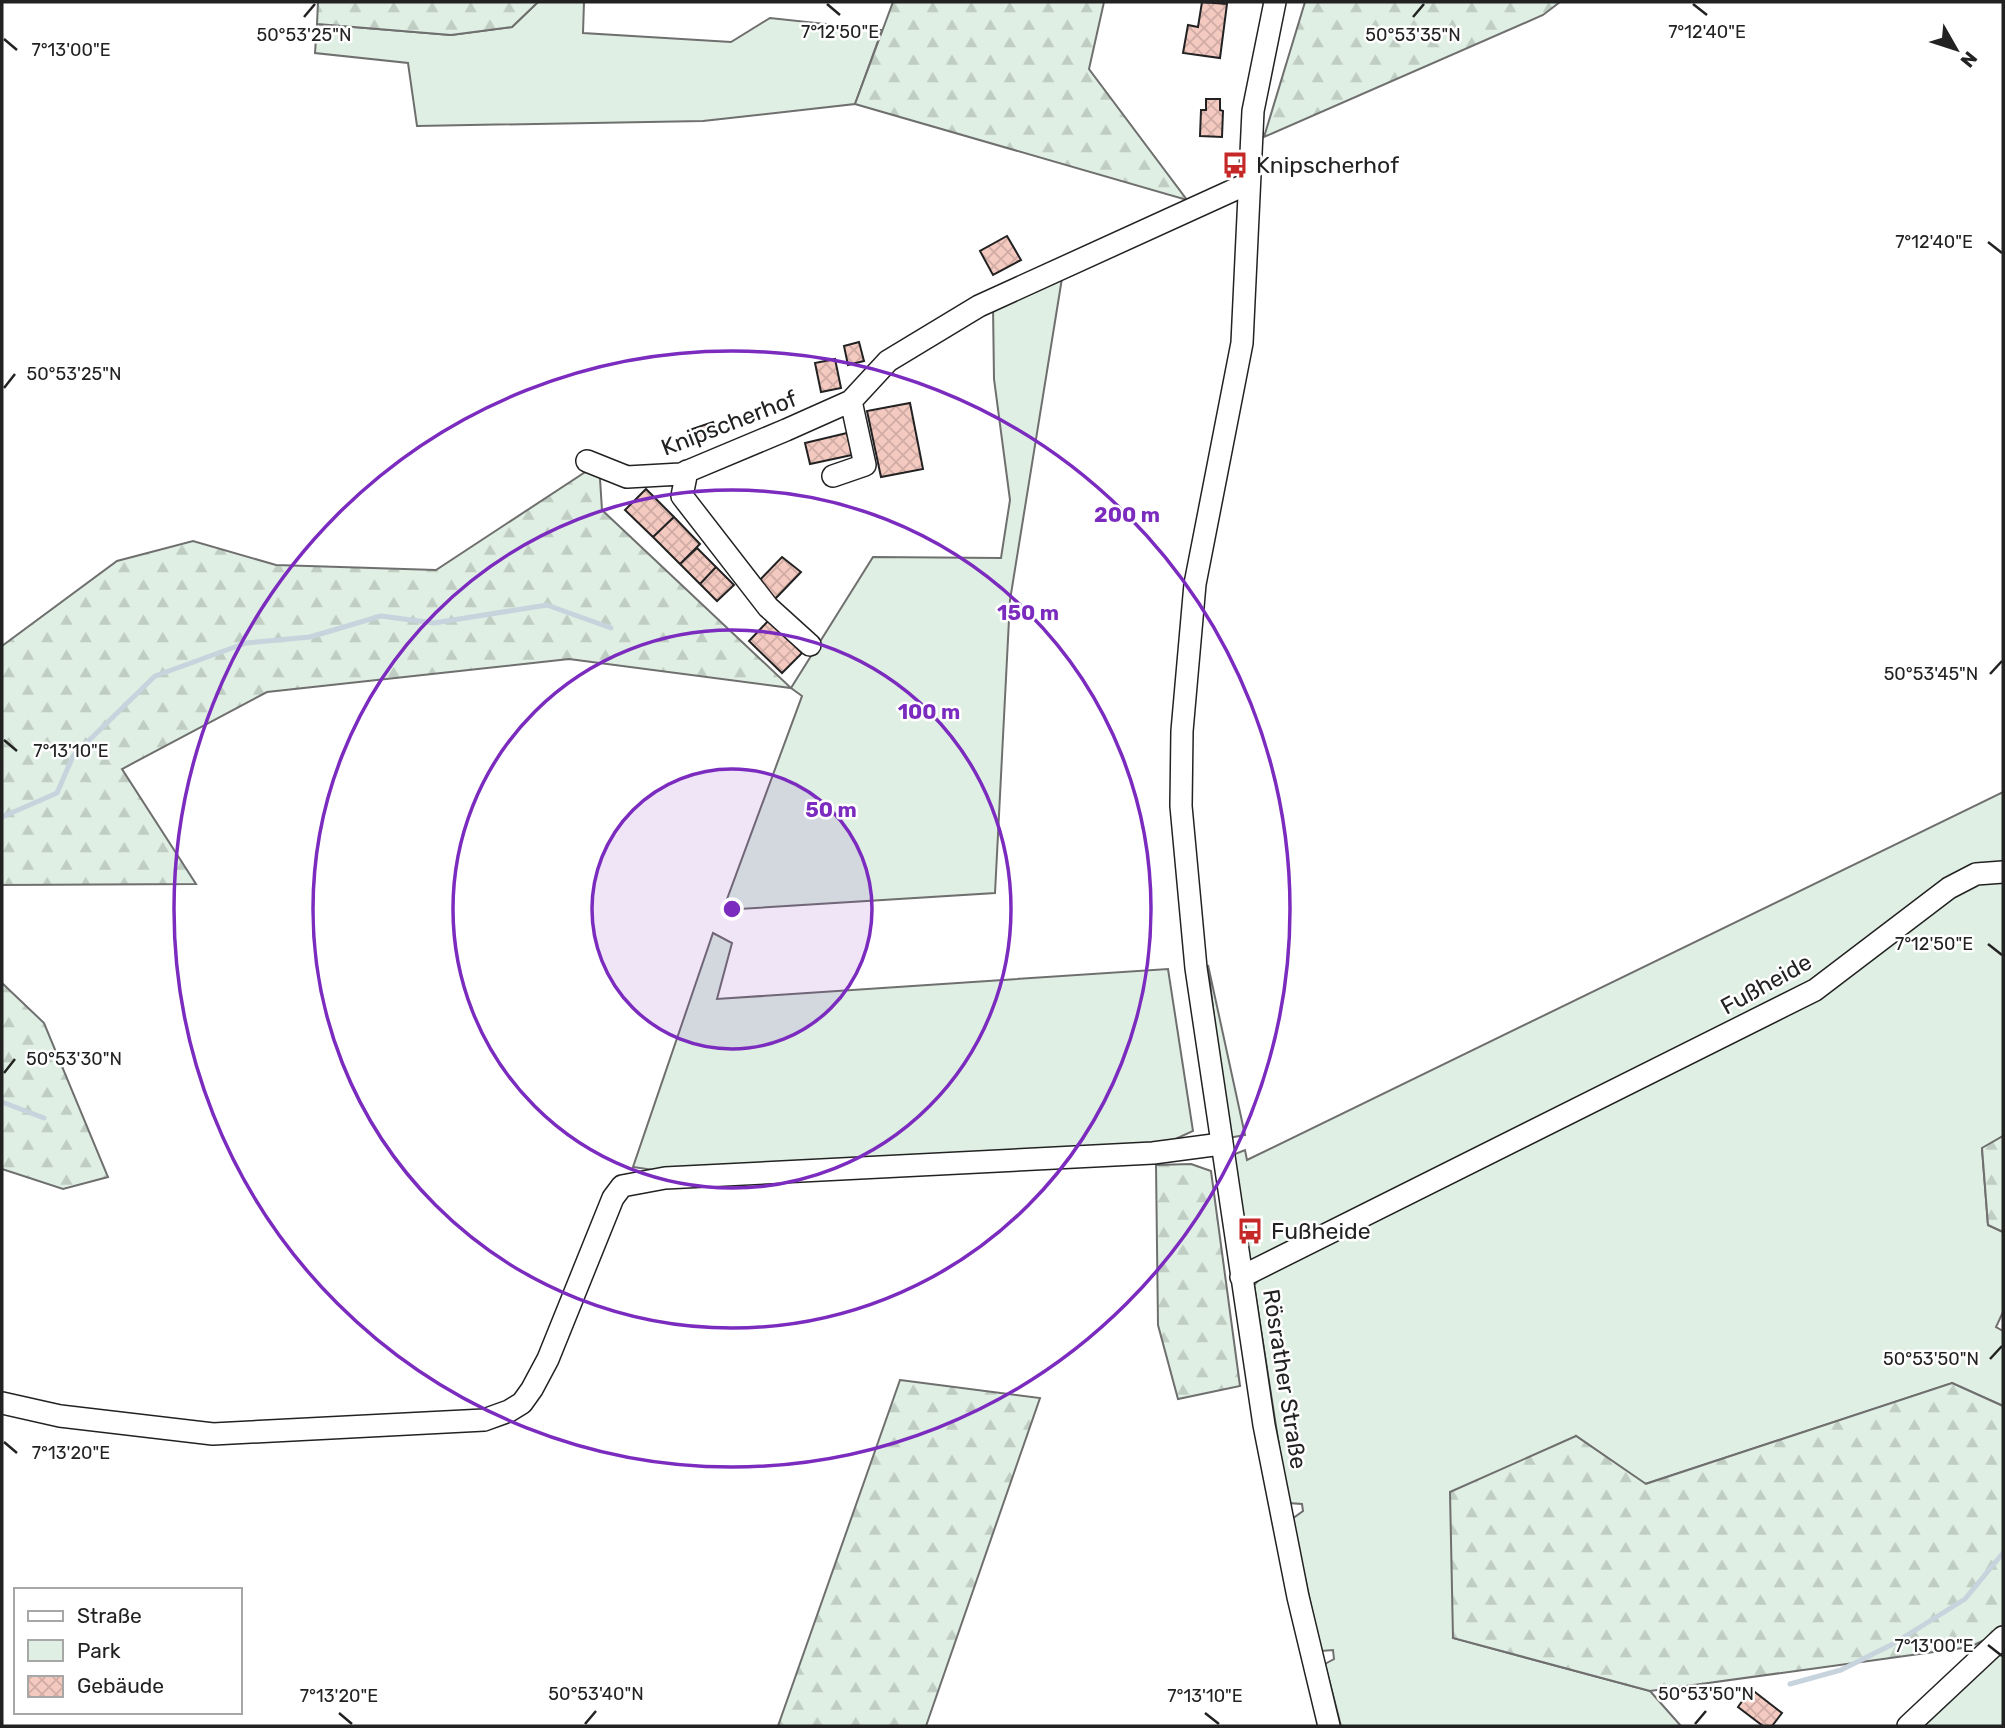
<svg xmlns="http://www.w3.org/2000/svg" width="2005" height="1728" font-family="Rubik,sans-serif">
	<defs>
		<pattern id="forest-firs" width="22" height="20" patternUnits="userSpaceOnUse" patternTransform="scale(1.75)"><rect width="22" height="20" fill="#e0efe3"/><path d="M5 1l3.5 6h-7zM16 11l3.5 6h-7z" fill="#c0cdc2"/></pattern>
		<pattern id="building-cross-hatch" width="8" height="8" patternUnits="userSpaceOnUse" patternTransform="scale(1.75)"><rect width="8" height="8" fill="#f3c9c0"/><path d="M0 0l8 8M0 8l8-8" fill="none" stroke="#d0aca5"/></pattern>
	</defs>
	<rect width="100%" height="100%" fill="#fff"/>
	<path fill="#e0efe3" stroke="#6f6f6f" stroke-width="2" d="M538 2H584L583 33 731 42 770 18 882 30 855 104 703 121 417 126 408 63 315 53 317 24 451 35 512 27Z
		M1063 272 1010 600 995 893 723 910 802 696 791 688 873 557 1001 558 1010 500 994 379 993 306Z
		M2003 792V866L1841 965 1249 1267 1230 1156 1245 1150 1247 1160Z
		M2003 877V1136L1982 1149 1988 1225 2003 1232V1312L1996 1327 2003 1331V1406L1952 1383 1645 1484 1576 1436 1453 1638 1650 1691 1681 1726H1341L1325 1664 1334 1659 1333 1650 1321 1651 1292 1519 1303 1511 1302 1504 1288 1503 1254 1285 1267 1271 1818 994 1966 882Z
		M713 933 732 943 717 999 1168 969 1193 1131 1169 1142 667 1172 633 1167Z
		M1208 965 1245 1135 1228 1138Z
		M2003 1652V1726H1923L1978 1669Z"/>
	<path fill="url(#forest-firs)" stroke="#6f6f6f" stroke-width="2" d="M318 2H538L512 27 451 35 317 24Z
		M893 2H1104L1089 69 1187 200 855 104Z
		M1305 2H1560L1543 15 1264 137Z
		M599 463 602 510 791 688 569 659 267 692 122 769 196 884 2 885V646L117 561 193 541 276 565 436 570Z
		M2 983 44 1023 108 1177 63 1189 2 1169Z
		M2003 1136V1232L1988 1225 1982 1148Z
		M1191 1164 1211 1171 1240 1386 1178 1399 1158 1325 1156 1165Z
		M900 1380 1040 1398 926 1726H778Z
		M1952 1383 2003 1406V1631L1970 1647 1650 1691 1453 1638 1450 1492 1576 1436 1646 1484Z"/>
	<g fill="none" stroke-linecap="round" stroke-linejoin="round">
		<path stroke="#c7d3dd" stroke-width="5" d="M2 817 57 793 73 756 155 676 246 643 310 637 381 616 434 623 547 605 611 628
			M2 1102 44 1118
			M1790 1684 1841 1670 1893 1644 1965 1599 2003 1553"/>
	</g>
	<path fill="url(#building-cross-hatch)" stroke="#222" stroke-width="2" d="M1202 2 1227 4 1220 58 1183 53 1188 25 1198 27Z
		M1206 99H1220V110L1223 111 1222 137 1200 136 1201 110H1206Z
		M1007 236 1021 260 993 275 980 251Z
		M859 342 864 361 848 365 844 346Z
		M835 359 841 388 821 392 815 363Z
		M910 403 923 469 881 477 867 411Z
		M713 422 718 434 697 442 692 429Z
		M847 433 852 455 810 464 805 443Z
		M646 489 674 517 653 537 625 510Z
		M674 517 700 544 680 564 653 537Z
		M697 548 716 567 700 584 680 564Z
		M782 557 801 572 775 599 757 583Z
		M716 567 734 585 717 601 700 584Z
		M769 620 802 653 782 673 749 641Z
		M1751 1689 1782 1713 1772 1726H1763L1738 1707Z"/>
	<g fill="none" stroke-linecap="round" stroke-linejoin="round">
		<g stroke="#222" stroke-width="24">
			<path id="minor" d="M1275 2 1253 111 1242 343 1195 584 1182 731 1181 806 1196 968 1264 1425 1298 1597 1329 1726
				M587 461 627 477 681 474 786 430 851 401 888 361 979 306 1249 183
				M687 471 682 496 768 607 810 645
				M833 476 865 465 851 401
				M1241 1277 1815 990 1949 888 1976 874 2003 872
				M2 1403 60 1416 213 1434 484 1420 509 1411 522 1403 532 1389 548 1359 613 1198 622 1186 665 1178 1153 1153 1221 1144
				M1908 1726 2003 1637"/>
		</g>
		<use href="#minor" stroke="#fff" stroke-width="21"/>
	</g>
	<path fill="none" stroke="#222" stroke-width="2.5" d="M827 4 840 15M1693 4 1707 15M304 17 315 4M1413 17 1424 4M4 39 17 50M1988 242 2002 253M4 388 15 374M1990 674 2002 661M4 740 17 751M1988 944 2002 955M4 1073 15 1059M1990 1359 2002 1346M4 1442 17 1453M1988 1645 2002 1656M339 1713 352 1724M1205 1713 1219 1724M585 1724 596 1711M1695 1724 1706 1711"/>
	<circle cx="732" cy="909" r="140" fill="#7b2cbf" fill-opacity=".12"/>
	<g fill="none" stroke="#7b2cbf" stroke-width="3.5">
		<circle cx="732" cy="909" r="140"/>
		<circle cx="732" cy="909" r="279"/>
		<circle cx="732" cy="909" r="419"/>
		<circle cx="732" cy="909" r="558"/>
	</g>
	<defs>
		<g id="bus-bare" transform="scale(2.1)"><path d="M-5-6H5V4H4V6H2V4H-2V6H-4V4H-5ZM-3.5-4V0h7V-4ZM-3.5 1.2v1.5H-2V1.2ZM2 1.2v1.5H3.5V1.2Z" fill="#c62828" stroke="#fff" stroke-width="2.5" paint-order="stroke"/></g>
	</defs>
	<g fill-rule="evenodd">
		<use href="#bus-bare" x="1235" y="165"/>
		<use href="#bus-bare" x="1250" y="1231"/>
	</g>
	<g text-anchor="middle" stroke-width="5" stroke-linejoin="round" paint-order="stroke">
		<g font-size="23" fill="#222" stroke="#fff" text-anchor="start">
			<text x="1256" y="173">Knipscherhof</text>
			<text x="1271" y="1239">Fußheide</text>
		</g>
		<g font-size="23" fill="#222" stroke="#fff">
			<text transform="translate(729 423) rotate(-21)" y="8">Knipscherhof</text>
			<text transform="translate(1766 984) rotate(-29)" y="8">Fußheide</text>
			<text transform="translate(1285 1379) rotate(81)" y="8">Rösrather Straße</text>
		</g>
	</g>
	<g font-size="18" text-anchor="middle" fill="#222" stroke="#fff" stroke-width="5" stroke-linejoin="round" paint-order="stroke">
		<text x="840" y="38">7°12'50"E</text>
		<text x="1707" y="38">7°12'40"E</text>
		<text x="304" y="41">50°53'25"N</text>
		<text x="1413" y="41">50°53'35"N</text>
		<text x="71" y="56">7°13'00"E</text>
		<text x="1934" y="248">7°12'40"E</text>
		<text x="74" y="380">50°53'25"N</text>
		<text x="1931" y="680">50°53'45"N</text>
		<text x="71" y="757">7°13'10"E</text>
		<text x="1934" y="950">7°12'50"E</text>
		<text x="74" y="1065">50°53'30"N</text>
		<text x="1931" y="1365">50°53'50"N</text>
		<text x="71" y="1459">7°13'20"E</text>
		<text x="1934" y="1652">7°13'00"E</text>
		<text x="596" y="1700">50°53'40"N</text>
		<text x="1706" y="1700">50°53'50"N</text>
		<text x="339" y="1702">7°13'20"E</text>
		<text x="1205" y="1702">7°13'10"E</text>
	</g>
	<circle cx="732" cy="909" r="10" fill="#7b2cbf" stroke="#fff" stroke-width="3.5"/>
	<g font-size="21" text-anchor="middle" font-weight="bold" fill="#7b2cbf" stroke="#fff" stroke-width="5" stroke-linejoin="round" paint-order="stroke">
		<text x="1127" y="522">200 m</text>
		<text x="1028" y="620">150 m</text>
		<text x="929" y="719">100 m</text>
		<text x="831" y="817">50 m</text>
	</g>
	<rect width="2005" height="1728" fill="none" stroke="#222222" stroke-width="7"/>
	<rect x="14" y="1588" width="228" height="126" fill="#ffffff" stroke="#a7a7a7" stroke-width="2"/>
	<rect x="28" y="1611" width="35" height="10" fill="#ffffff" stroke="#a7a7a7" stroke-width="2"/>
	<text x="77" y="1623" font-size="21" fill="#222222">Straße</text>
	<rect x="28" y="1640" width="35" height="21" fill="#e0efe3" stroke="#a7a7a7" stroke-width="2"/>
	<text x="77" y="1658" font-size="21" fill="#222222">Park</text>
	<rect x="28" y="1676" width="35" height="21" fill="url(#building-cross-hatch)" stroke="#a7a7a7" stroke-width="2"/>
	<text x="77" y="1693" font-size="21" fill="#222222">Gebäude</text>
	<g transform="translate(1956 49) rotate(129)" stroke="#ffffff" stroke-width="5" paint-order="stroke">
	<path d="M0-5L12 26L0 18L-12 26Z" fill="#222222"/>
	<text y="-10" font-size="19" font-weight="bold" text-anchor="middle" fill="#222222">N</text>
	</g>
</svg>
